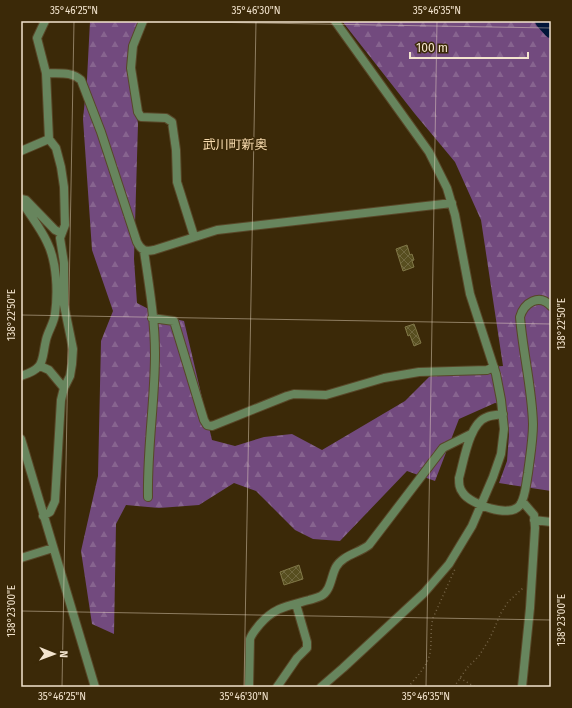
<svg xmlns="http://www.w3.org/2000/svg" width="572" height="708" font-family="'Fira Sans','Noto Sans JP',sans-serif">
	<defs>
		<pattern id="forest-firs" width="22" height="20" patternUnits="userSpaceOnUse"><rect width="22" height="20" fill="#724a7e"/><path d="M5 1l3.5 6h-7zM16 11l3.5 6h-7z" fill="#87648f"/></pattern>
		<pattern id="building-cross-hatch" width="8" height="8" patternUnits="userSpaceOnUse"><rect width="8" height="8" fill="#574e1f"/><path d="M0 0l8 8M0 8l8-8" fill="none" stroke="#70673e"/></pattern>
	</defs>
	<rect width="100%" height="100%" fill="#3b2908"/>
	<path fill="url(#forest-firs)" d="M90 21H148L129 51 138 124 134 259 137 303 162 316 184 321 212 440 235 446 264 437 292 434 322 450 405 401 435 371 503 366 481 220 455 162 415 114 342 21H551V491L499 483 507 461 509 434 505 405 495 403 459 419 435 481 407 471 340 541 313 539 295 530 256 491 234 483 199 505 159 508 126 505 116 524 114 634 92 624 81 551 98 476 101 341 113 311 92 250 83 119 87 79Z"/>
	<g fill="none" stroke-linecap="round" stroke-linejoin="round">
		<path stroke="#011639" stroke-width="14" d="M542 21 551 31"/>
	</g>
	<path fill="url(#building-cross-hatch)" stroke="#807747" d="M407 245 410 255 412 254 414 260 412 261 414 267 403 271 396 249Z
		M414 324 421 343 414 346 410 335 408 336 405 327Z
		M299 565 303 579 284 585 280 572Z"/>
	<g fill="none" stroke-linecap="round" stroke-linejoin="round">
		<g stroke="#584728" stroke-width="10">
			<path id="minor" d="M143 21 133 46 131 68 138 112 141 117 166 118 172 122 176 150 177 182 194 236
				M46 73C59 74 71 71 81 80L101 132 137 242C141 250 145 252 154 250L217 230 452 203
				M21 151 49 139
				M21 199 26 200 55 230 61 233
				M21 200C29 214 40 227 47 242 57 262 58 292 55 314 54 323 48 331 46 340 41 361 46 368 21 376
				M144 251C149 285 155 319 155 354 155 401 147 449 148 497
				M152 318 174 321 204 420 207 425 212 426 287 396 294 394 326 395 384 378 419 372 487 370 494 367
				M40 366 49 370 64 388
				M503 414C498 415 492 415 487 417 469 423 464 461 459 478 459 484 459 488 463 493 470 504 510 519 520 505 526 496 526 483 528 473 530 457 533 440 533 424 532 388 523 353 520 317 524 303 539 293 551 306
				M21 439 95 687
				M522 501 534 515 535 528 530 608 522 687
				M43 516 50 512 55 501 61 400 64 388 70 376 72 364 73 349 64 305V263L60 238 65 225 64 187 61 167 56 148 49 139 46 73 37 38 45 21
				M534 520 551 522
				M21 558 53 548
				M249 687 250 639C252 633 256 629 260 624 275 607 288 606 309 600 312 599 317 598 321 596 331 591 331 576 336 567 343 555 359 553 369 545L443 448 471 434
				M277 687 297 658 307 648V642L296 604
				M321 687 343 668 424 593 449 564 472 526 493 477 501 454 504 429 501 400 496 374 470 294 455 215 447 188 429 152 335 21"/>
		</g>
		<path stroke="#746346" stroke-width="1.5" stroke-dasharray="1 3" stroke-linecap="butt" d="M460 678 475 687
			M408 687C416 678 428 665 430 653 432 641 430 630 433 618L455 569
			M454 687 467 668 479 656 490 638 501 613 508 602 523 588"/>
		<use href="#minor" stroke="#67855d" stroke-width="8"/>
	</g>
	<path fill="none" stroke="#f3e4ce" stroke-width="1" stroke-opacity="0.45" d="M143 21 551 28M21 315 551 324M21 611 551 620M62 687 74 21M244 687 256 21M426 687 437 21"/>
	<g text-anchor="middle" stroke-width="3" stroke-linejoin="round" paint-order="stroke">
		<g font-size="13" fill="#f8dbae" stroke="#3b2908">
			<text x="235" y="149">武川町新奥</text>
		</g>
	</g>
	<rect width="572" height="708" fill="none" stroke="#3b2908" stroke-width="44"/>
	<g transform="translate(54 654) rotate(91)" stroke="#3b2908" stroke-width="3" paint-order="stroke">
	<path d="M0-3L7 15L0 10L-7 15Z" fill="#f3e4ce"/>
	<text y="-6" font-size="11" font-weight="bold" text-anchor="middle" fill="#f3e4ce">N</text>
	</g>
	<path d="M410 52v6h118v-6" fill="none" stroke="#f3e4ce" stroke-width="2"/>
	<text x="416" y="52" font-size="12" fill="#f3e4ce" stroke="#3b2908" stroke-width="3" paint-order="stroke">100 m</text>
	<rect x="22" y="22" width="528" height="664" fill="none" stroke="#f3e4ce" stroke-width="1.5"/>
	<g font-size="10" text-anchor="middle" fill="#f3e4ce">
		<text x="74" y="14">35°46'25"N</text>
		<text x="256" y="14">35°46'30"N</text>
		<text x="437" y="14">35°46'35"N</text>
		<text transform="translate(11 315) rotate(-90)" y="4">138°22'50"E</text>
		<text transform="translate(561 324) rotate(-90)" y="4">138°22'50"E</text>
		<text transform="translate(11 611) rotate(-90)" y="4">138°23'00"E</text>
		<text transform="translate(561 620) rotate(-90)" y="4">138°23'00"E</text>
		<text x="62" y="700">35°46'25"N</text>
		<text x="244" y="700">35°46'30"N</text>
		<text x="426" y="700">35°46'35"N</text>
	</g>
</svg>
